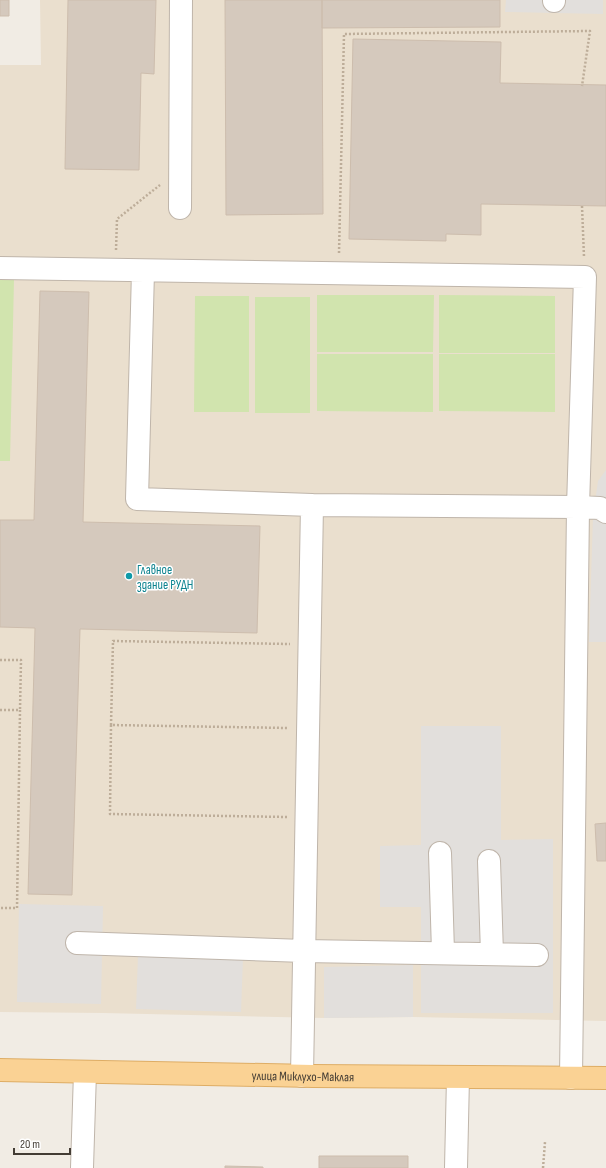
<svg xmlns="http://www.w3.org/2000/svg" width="606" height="1168" font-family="'Sofia Sans Condensed',sans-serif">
	<rect width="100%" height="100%" fill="#f1ece4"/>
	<path fill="#eadfce" d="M40 0H606V1021L413 1017 324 1018 103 1013 0 1012V65H41Z"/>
	<path fill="#d1e4ae" d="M0 279H14L10 461H0Z
		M317 295H434L433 352H317Z
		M439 295 555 296V353H439Z
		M195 296H249V412H194Z
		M255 297H310V413H255Z
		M317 354H433V412L317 411Z
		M439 354H555V412L439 411Z"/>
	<path fill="#e2dfdc" d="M506 0H603V14L505 12Z
		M606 470V642H589L593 516 598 481Z
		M421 726H501V840L553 839V1013H421V907H380V846L421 845Z
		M19 904 103 906 101 1004 17 1002Z
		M138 955 243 958 241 1012 136 1009Z
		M413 965V1017L324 1018V967Z"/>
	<path fill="#d5c9bd" stroke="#cdbdad" d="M0 0H9V16H0Z
		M68 0H156L154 74 141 73 139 170 65 169Z
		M225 0H322L323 214 226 215Z
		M322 0H500V27L322 28Z
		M353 39 501 42 500 83 606 85V206L481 204V235L446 234V241L349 239Z
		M40 291 89 292 83 522 260 526 257 633 80 629 72 895 28 894 35 628 0 627V520H34Z
		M606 823V861H597L595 824Z
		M319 1156H408V1168H319Z
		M225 1166 263 1167V1168H225Z"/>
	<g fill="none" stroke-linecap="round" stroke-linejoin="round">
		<g stroke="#bfb5aa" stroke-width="24">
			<path id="minor" d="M554 1V0
				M180 208 181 0
				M0 268 585 277 578 507 571 1078
				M143 271 137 499 312 505 302 1076
				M312 505 578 507 600 508 606 512
				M440 853 443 952
				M489 861 492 954
				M77 943 304 951 537 955
				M82 1168 85 1072
				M456 1168 458 1077"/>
		</g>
		<g stroke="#dead65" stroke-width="24">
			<g id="major">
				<path id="s1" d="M0 1070 313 1076 606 1078"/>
			</g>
		</g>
		<path stroke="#bdad99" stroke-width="2.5" stroke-dasharray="2 2" stroke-linecap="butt" d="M582 206 584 257
			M116 250 117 219 160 185
			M339 253 344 34 590 31 582 86
			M0 660H21L20 710
			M0 710H20L17 908H0
			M111 725 113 641 290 644
			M287 817 110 814 111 725 288 728
			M543 1168 545 1142"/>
		<use href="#minor" stroke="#fff" stroke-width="22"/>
		<use href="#major" stroke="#fad294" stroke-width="22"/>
	</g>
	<circle fill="#0f9aa8" stroke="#fff" stroke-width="1.5" cx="129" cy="576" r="4"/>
	<g text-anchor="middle" stroke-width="3" stroke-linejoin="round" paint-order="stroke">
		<g font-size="13" fill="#0d838f" stroke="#fff" text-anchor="start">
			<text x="137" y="574">Главное<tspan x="137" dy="15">здание РУДН</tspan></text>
		</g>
		<g font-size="13" fill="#433c34" stroke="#fff">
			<text dy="5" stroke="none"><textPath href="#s1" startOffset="303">улица Миклухо-Маклая</textPath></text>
		</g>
	</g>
	<path d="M14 1148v6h56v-6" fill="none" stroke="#433c34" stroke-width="2"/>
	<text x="20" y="1148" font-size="12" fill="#433c34" stroke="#ffffff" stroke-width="3" paint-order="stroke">20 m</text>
</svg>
